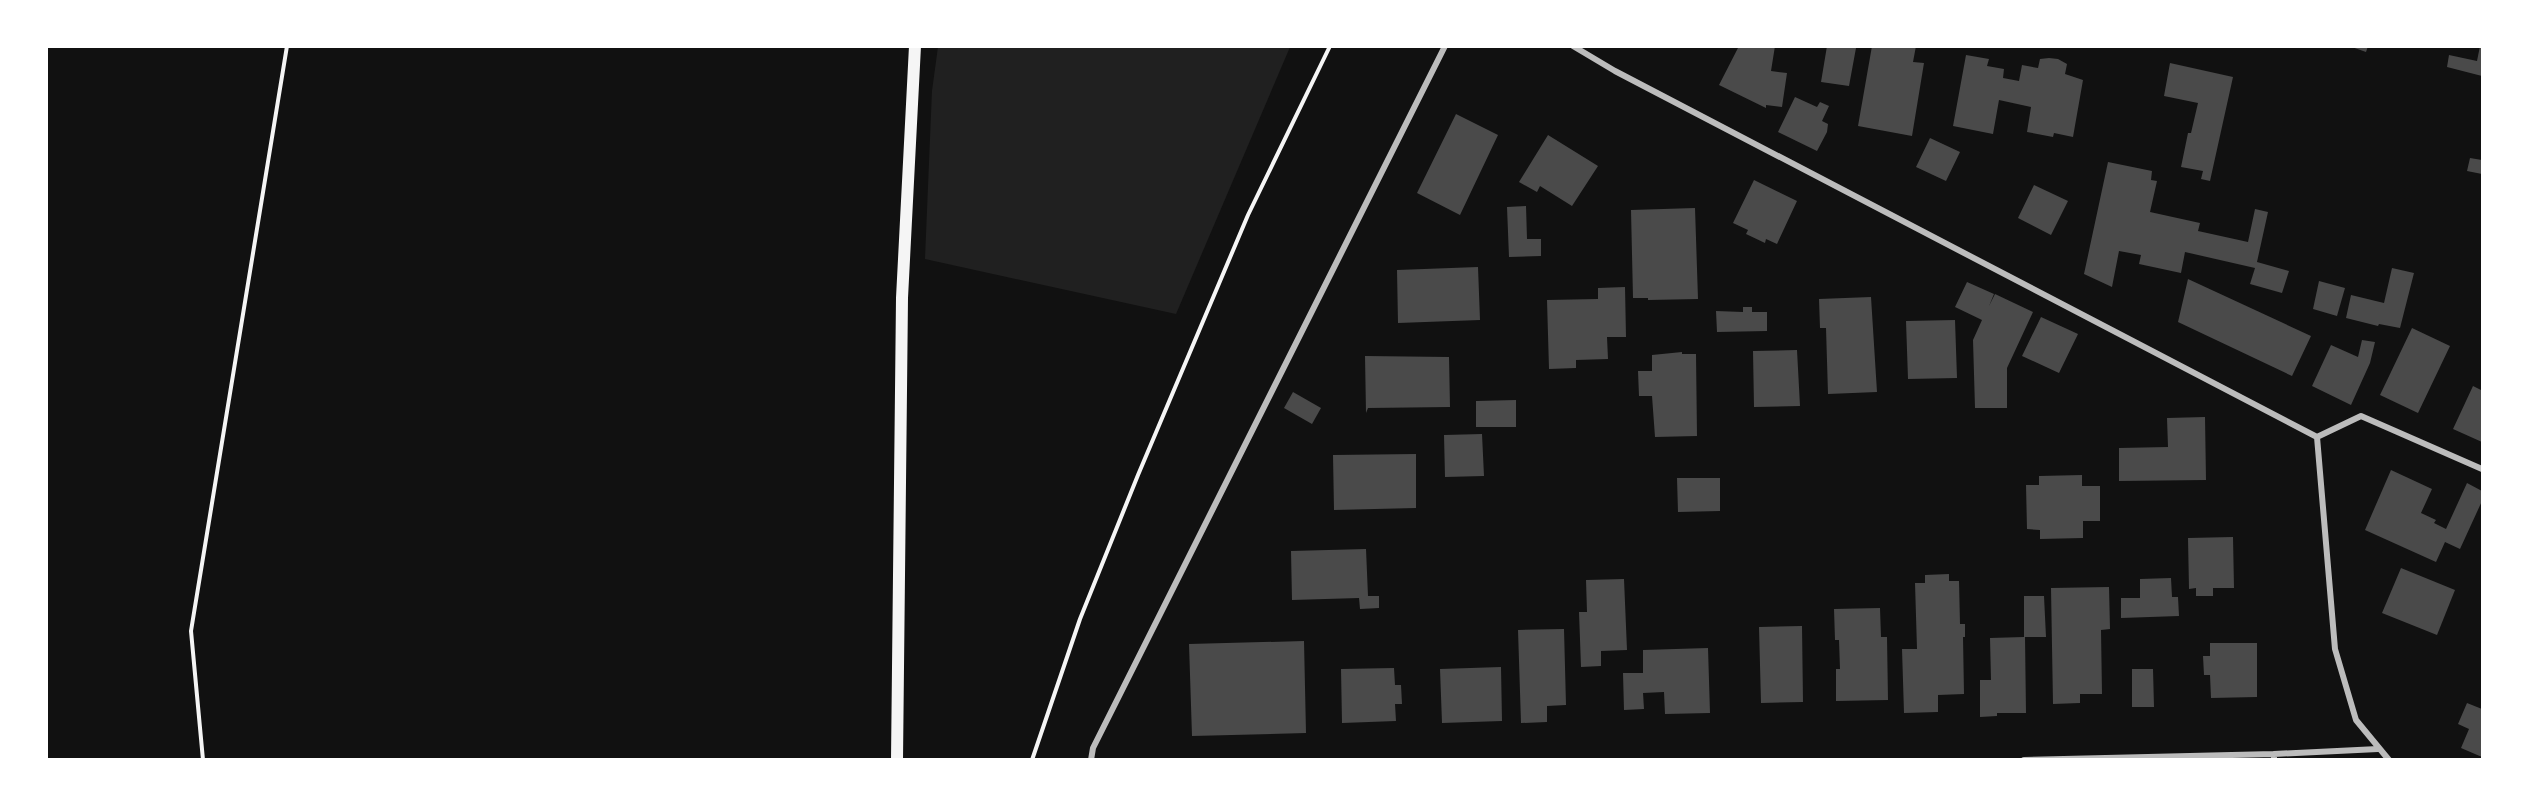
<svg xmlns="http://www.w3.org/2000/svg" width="2529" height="806" font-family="Signika,sans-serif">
	<rect width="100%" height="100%" fill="#111"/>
	<path fill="#202020" d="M938 47H1290L1176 314 925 259 932 91Z"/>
	<path fill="#4a4a4a" d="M1739 46H1775L1771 71 1787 73 1782 107 1766 105V108L1719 85Z
		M1827 46 1856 48 1849 86 1821 82Z
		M1872 46H1916L1913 62 1924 63 1912 136 1858 126Z
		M2349 46H2368L2366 52Z
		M2480 46H2482V76L2447 67 2449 55 2477 61Z
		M1966 55 1989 59 1987 66 2004 69 2003 78 2019 81 2022 65 2038 68 2040 59 2049 58 2058 59 2067 64 2065 74 2083 80 2073 137 2054 133 2053 137 2027 132 2031 107 1999 100 1993 134 1953 126Z
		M2170 63 2233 77 2210 181 2201 179 2203 171 2181 167 2188 133H2191L2198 103 2164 96Z
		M1795 97 1817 107 1820 102 1829 106 1822 121 1828 124 1827 132 1817 151 1778 132Z
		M1456 114 1498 135 1460 215 1417 193Z
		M1548 135 1598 166 1572 206 1540 186 1537 192 1519 182Z
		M1930 138 1960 152 1946 181 1916 167Z
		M2470 158 2482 160V174L2467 171Z
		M2108 162 2152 171 2151 180 2157 181 2150 212 2200 223 2198 231 2248 242 2255 209 2268 212 2257 262 2289 271 2282 293 2250 284 2255 268 2185 252 2181 273 2139 264 2141 255 2119 251 2112 287 2084 274Z
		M1754 180 1797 201 1777 244 1766 239 1765 243 1746 234 1748 230 1733 223Z
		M2034 185 2068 201 2051 235 2018 218Z
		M1526 206 1527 239H1541V256L1509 257 1507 207Z
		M1695 208 1698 299 1648 300V298H1633L1631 210Z
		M1478 267 1480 320 1398 323 1397 270Z
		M2392 268 2414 273 2400 328 2379 324 2378 326 2346 318 2351 295 2384 303Z
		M2188 279 2311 336 2292 376 2178 322Z
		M2319 281 2345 288 2337 316 2313 309Z
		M1967 282 1994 294 1989 306 1995 294 2033 312 2007 368V408H1975L1973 340 1982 320 1955 307Z
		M1625 287 1626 337H1607L1608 359 1576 360V368L1549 369 1547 300 1598 299V288Z
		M1871 297 1877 392 1828 394 1826 328H1820L1819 299Z
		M1743 307H1752V312H1767V331L1717 332 1716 311 1743 312Z
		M2041 317 2078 334 2059 373 2022 356Z
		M1955 320 1957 378 1908 379 1906 321Z
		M2412 328 2450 346 2418 413 2380 395Z
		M2362 340 2375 342 2370 363 2351 405 2312 386 2331 345 2358 357Z
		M1797 350 1800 406 1754 407 1753 351Z
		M1682 352V354H1696L1697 436 1655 437 1652 396H1639L1638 371H1652V355Z
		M1365 356 1449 357 1450 407 1368 408 1366 413Z
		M2473 386 2481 390 2482 387V442L2453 429Z
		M1293 392 1321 408 1312 424 1284 408Z
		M1516 400V427H1476V401Z
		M2205 417 2206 480 2119 481V448L2168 447 2167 418Z
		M1482 434 1484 476 1445 477 1444 435Z
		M1416 454V508L1334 510 1333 455Z
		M2391 470 2432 489 2421 513 2436 520 2434 523 2446 529 2467 483 2482 491V501L2460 549 2445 542 2436 562 2365 530Z
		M2082 475V486H2100V521H2083V538L2040 539V530L2027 529 2026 485H2039V476Z
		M1677 478H1720V511L1678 512Z
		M2233 537 2234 588H2213V596H2196V588L2189 589 2188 538Z
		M1366 549 1368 596H1379V608L1360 609 1359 598 1292 600 1291 551Z
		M2401 568 2455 590 2437 635 2382 613Z
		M1949 574V581H1959L1960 624H1965V637H1963L1964 694 1938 695V712L1904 713 1902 649H1917L1915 583H1925V575Z
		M2171 578 2172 597H2178L2179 616 2121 618V598H2140V579Z
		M1624 579 1627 650 1601 651V666L1581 667 1579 612H1587L1586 580Z
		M2109 587 2110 629 2101 630 2102 694H2080V703L2053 704 2051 588Z
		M2024 596H2044L2046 637H2025L2026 713H1997V716L1980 717V680H1991L1990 638 2024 637Z
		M1880 608 1881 637H1887L1888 700 1836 701V669H1840L1839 640H1835L1834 609Z
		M1802 626 1803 702 1761 703 1759 627Z
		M1564 629 1566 705 1547 706V722L1521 723 1518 630Z
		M1304 641 1306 733 1192 736 1189 644Z
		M2210 643H2257V697L2211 698 2210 675H2204L2203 656H2210Z
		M1708 648 1710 713 1665 714 1664 692 1643 693 1644 709 1624 710 1623 673H1643V650Z
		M1501 667 1502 721 1442 723 1440 669Z
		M1394 668 1395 685H1401L1402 704H1395L1396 721 1342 723 1341 669Z
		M2132 669H2153L2154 707H2132Z
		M2467 703 2482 709V757L2461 748 2469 729 2458 724Z"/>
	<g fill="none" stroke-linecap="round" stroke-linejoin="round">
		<path stroke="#f5f5f5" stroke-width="4" d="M203 760 191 631 287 46
			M1032 760 1080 619 1138 475 1248 215 1330 46"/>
		<path stroke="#bcbcbc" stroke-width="6" d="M1573 46 1615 71 2317 437 2335 649 2356 720 2389 760
			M2317 437 2361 416 2482 469
			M1091 760 1093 748 1445 46
			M2024 760 2274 754
			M2274 760V754L2378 749"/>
		<path stroke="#f5f5f5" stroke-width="12" d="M897 760 902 298 915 46"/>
	</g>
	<rect width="2529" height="806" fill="none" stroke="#ffffff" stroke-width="96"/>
</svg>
